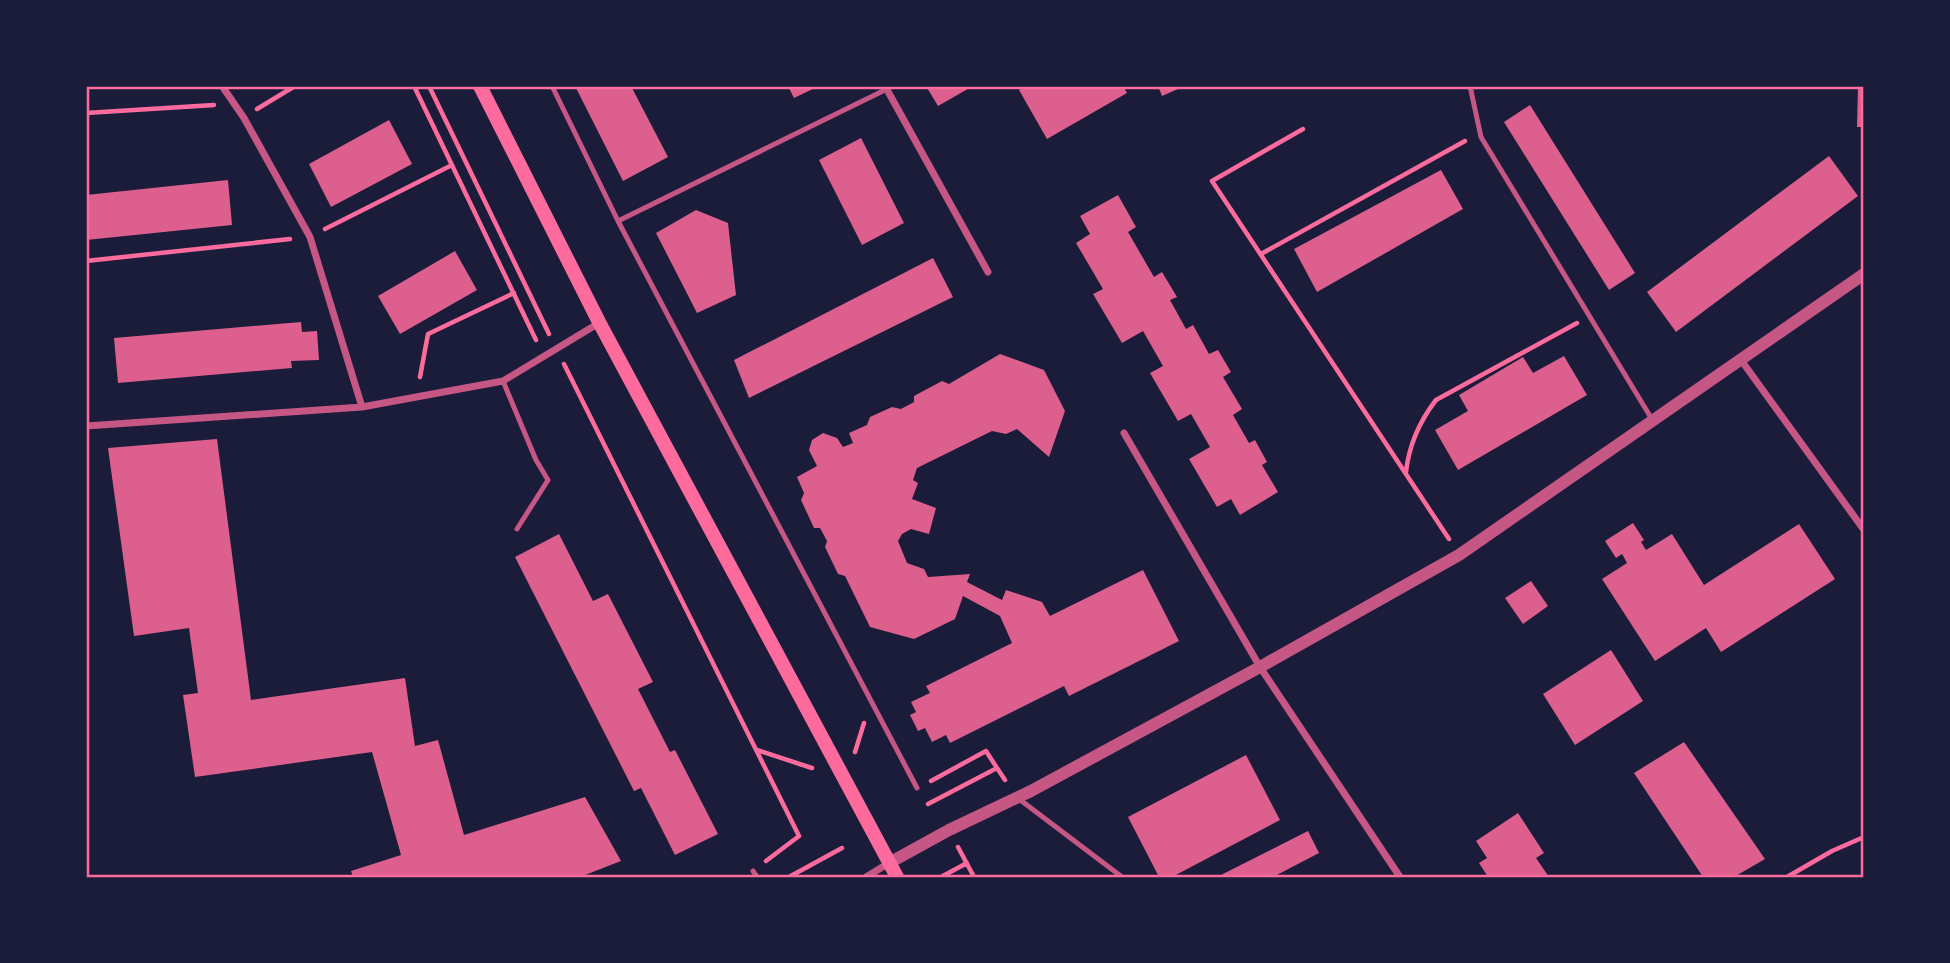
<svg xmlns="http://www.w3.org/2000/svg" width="1950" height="963" font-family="Ubuntu,sans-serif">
	<rect width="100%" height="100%" fill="#1b1b3a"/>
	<path fill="#dd5f8e" d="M575 86H631L668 157 623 181Z
		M788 86H819L794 98Z
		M926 86H973L938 106Z
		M1027 86H1123L1127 93 1047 139 1019 90Z
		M1158 86H1185L1162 96Z
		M1858 86H1864V127H1857Z
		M1530 105 1635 273 1609 290 1504 122Z
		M389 120 412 164 331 207 309 164Z
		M861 138 904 223 862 245 819 160Z
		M1829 156 1858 196 1676 332 1647 292Z
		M1441 170 1463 209 1317 292 1294 249Z
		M228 180 232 225 86 240V195Z
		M1118 195 1136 227 1128 232 1154 277 1162 272 1177 297 1170 300 1186 329 1193 325 1209 354 1218 350 1231 372 1223 377 1242 409 1233 415 1249 443 1255 440 1267 462 1262 465 1278 492 1240 515 1231 499 1217 507 1189 459 1210 447 1191 414 1178 421 1150 373 1163 366 1143 331 1122 343 1093 294 1103 289 1076 243 1090 234 1080 216Z
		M696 210 728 223 736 295 697 313 656 233Z
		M455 251 477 290 400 334 378 296Z
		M933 258 953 297 749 398 734 360Z
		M301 322 302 332 317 331 319 360 291 361 292 368 118 383 114 338Z
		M1000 354 1044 370 1065 411 1049 457 1017 429 1006 434 992 431 917 468 913 480 918 483 912 499 936 508 929 534 911 529 902 534 898 541 907 563 924 569 928 577 970 574 967 582 1002 600 1006 590 1042 602 1050 616 1143 570 1179 641 1069 696 1064 686 950 743 946 735 932 742 925 728 918 731 910 715 916 712 911 702 930 693 926 686 1012 643 1000 616 963 596 955 619 914 639 870 627 845 576 838 574 825 547 827 541 820 528H814L801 500 804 493 797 477 817 466 809 450 812 440 823 433 837 438 843 447 853 443 849 433 867 425 870 417 892 407 901 409 914 402V396L942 381 949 384Z
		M1564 356 1587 395 1458 470 1435 430 1468 411 1459 395 1523 357 1533 373Z
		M217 439 251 700 405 678 415 746 438 740 464 835 585 797 621 861 580 877H353L351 871 401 855 372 752 195 777 183 695 198 693 189 628 134 636 108 448Z
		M1633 523 1644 540 1641 542 1646 550 1672 534 1704 585 1799 524 1835 579 1721 652 1706 628 1655 661 1602 579 1627 563 1622 554 1616 558 1605 541Z
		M559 534 593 601 608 594 653 682 638 689 670 752 675 750 718 834 675 855 641 788 634 791 515 557Z
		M1531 581 1548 606 1523 624 1505 598Z
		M1611 650 1643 701 1575 745 1543 694Z
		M1684 742 1765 859 1734 877H1703L1634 773Z
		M1246 755 1280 820 1172 877H1159L1128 817Z
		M1518 813 1544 853 1536 858 1549 877H1488L1479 863 1487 858 1476 841Z
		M1308 831 1319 853 1273 877H1217Z"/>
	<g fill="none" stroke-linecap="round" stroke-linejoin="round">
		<path stroke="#ff6b9d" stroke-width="4.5" d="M414 86 536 340
			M429 86 549 334
			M257 109 295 86
			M86 113 214 105
			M1303 129 1212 181 1449 539
			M325 229 452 165
			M1261 254 1465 141
			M86 261 290 239
			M564 364 799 836 766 861
			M420 377 428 334 514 293
			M1406 472C1409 445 1419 422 1436 400L1577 323
			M757 750 812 768
			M855 752 864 723
			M931 781 986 751 997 768
			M928 804 997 768 1005 780
			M958 847 974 877
			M789 877 842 848
			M941 877 967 863
			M1787 877 1832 851 1864 837"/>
		<path stroke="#c65784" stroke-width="5" d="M552 86 618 221 917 788
			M1470 86 1481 137 1653 421
			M618 221 887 89
			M503 381 536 460 548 480 517 529
			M1019 799 1122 877
			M753 871 757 877"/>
		<path stroke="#c65784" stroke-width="7" d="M222 86 244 118 310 237 362 407
			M885 86 988 272
			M1741 360 1864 530
			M86 426 362 407 503 381 599 323
			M1124 433 1260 667 1400 877
			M866 877 889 863"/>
		<path stroke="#c65784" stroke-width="12" d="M889 863 949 830 1031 791 1260 667 1459 555 1864 274"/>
		<path stroke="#ff6b9d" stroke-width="14" d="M480 86 599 322 897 877"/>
	</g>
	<rect width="1950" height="963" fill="none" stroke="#1b1b3a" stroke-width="175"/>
	<rect x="88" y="88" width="1774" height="788" fill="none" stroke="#ff6b9d" stroke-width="2.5"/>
</svg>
